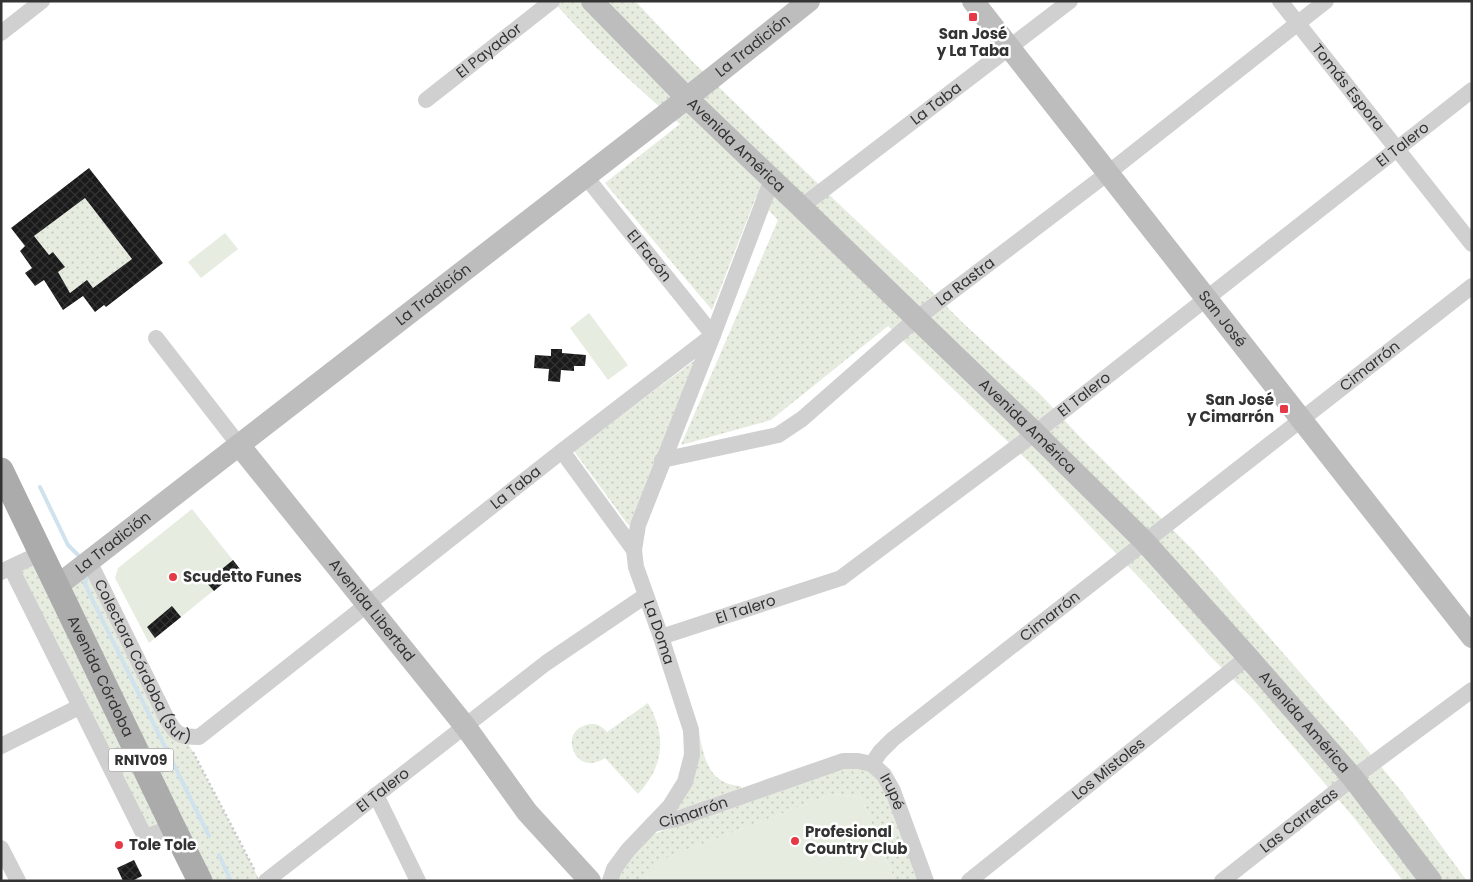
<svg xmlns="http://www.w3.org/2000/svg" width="1473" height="882" font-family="Poppins,sans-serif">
	<defs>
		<pattern id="grass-dots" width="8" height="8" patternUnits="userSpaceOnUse" patternTransform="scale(1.25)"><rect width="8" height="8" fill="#e6ecdf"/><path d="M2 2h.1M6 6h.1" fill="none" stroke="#c6cbc0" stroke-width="1.8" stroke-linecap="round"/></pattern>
		<pattern id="building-cross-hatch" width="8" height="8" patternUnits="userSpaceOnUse" patternTransform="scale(1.25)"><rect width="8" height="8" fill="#1a1a1a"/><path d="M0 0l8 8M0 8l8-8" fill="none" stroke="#333"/></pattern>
	</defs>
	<rect width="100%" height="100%" fill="#fff"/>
	<path fill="url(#grass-dots)" d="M553 1H579L1087 493 1330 761 1423 881H1403L1355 819 1252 698 1209 655 1147 586 1031 464 888 326 771 420 681 445 778 220 756 197 712 310 605 183 680 124C634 86 593 46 553 1Z
		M602 1H635L693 62 843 208 921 281 962 322 1041 395 1079 436 1194 551 1359 740 1402 792 1467 881H1439L1366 783Z
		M89 194 88 202 128 254 136 256 93 288 70 293 58 272 65 267 54 252 49 255 34 236Z
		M695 360 629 526 574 451Z
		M41 553 57 586 89 561 185 737 260 881H200L173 827 145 837 11 568Z
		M648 703C667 736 664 766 638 794L605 758C575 778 558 732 586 725 595 722 602 726 607 732Z
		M698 728C704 756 707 784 741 786V791L672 816Z
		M851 767 868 770 881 780 920 881H895L861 797 832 794 654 863 642 881H616L617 873 651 835 840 768Z"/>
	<path fill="#e6ecdf" d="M225 233 238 249 201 278 188 262Z
		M589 313 628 365 608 380 570 328Z
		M192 509 240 569 149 643 115 578 118 568Z
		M832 794 861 797 895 881H642L653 863Z"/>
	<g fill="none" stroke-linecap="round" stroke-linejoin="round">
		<path stroke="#cfe2ee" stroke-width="4" d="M40 487 68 545 80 557
			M87 575 85 584 93 601 209 836
			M219 855 231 881"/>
	</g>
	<path fill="url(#building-cross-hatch)" fill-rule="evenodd" d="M89 168 163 263 106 307 104 305 95 312 83 296 63 310 44 280 35 286 25 273 32 268 20 251 25 246 11 228ZM85 198 132 259 93 288 87 280 70 293 58 272 65 267 53 252 49 255 34 236Z
		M551 349H562V353L586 355 585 366H574V371L561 370 560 382 548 381 549 369 534 368 535 355 551 356Z
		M233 560 240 569 214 591 206 582Z
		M172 606 181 617 155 638 147 627Z
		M134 860 142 876 132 881H123L117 868Z"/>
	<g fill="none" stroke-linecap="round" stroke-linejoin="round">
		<path stroke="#cdcdcd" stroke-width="2.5" stroke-dasharray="2.5 2.5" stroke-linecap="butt" d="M193 752 255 871"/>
		<g stroke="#d0d0d0" stroke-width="16">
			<path id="s1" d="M1280 1 1472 244"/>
			<path d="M1 33 42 1"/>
			<path id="s2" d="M426 100 552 1"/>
			<path id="s3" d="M586 177 713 335"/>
			<path id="s4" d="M801 207 1070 1"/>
			<path d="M156 338 239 445"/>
			<path id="s5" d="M562 451 634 550 636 567 661 637 691 730 692 755 685 782 670 806 628 850 614 869 610 881"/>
			<path id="s6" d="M662 460 778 435 802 419 916 319 1108 173 1326 1"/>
			<path d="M634 550 638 525 713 335 772 179"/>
			<path id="s7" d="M89 561 167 719C176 735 180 737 199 737L562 451 713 335"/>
			<path d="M11 568 145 837 173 827"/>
			<path d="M1 572 41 553"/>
			<path id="s8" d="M661 637 841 578 1035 433 1472 90"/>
			<path d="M1 746 79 707"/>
			<path id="s9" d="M872 764 880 752 893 739 1472 286"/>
			<path id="s10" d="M872 764 884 775 893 791 926 881"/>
			<path d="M376 795 418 881"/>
			<path id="s11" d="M653 824 677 819 843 761H858L872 764"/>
			<path d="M1 848 18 881"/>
			<path id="s12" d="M266 881 546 663 645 596"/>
			<path id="s13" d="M969 881 1248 657"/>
			<path id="s14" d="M1222 881 1353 778 1472 690"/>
		</g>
		<g stroke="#bdbdbd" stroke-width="22">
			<path id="s15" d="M592 1 687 98 801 207 1035 433 1145 542 1248 657 1353 778 1431 881"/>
			<path id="s16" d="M973 1 1472 637"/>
			<path id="s17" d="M239 445 465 726 527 812 590 881"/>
			<path id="s18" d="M57 586 687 98 809 1"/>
		</g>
		<path stroke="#ababab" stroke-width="25" id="s19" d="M1 470 173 827 200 881"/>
	</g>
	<g fill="#e63946" stroke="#fff" stroke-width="2">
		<rect x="968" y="12" width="10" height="10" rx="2.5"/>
		<rect x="1279" y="404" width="10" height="10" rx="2.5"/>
		<circle cx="173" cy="577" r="5"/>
		<circle cx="795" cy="841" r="5"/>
		<circle cx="119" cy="845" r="5"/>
	</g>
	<g text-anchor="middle" stroke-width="5" stroke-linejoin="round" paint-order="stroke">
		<rect fill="#fff" stroke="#707070" stroke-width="1" x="108.5" y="748.5" width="65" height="23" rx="4"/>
		<g font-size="14" font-weight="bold" fill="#333">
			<text x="141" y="765">RN1V09</text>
		</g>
		<g font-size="15" font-weight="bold" fill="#333" stroke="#fff" text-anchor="start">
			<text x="973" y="39" text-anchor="middle">San José<tspan x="973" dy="17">y La Taba</tspan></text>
			<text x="1274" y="405" text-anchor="end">San José<tspan x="1274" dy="17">y Cimarrón</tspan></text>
			<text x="183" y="582">Scudetto Funes</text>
			<text x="805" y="837">Profesional<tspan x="805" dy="17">Country Club</tspan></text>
			<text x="129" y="850">Tole Tole</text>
		</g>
		<g font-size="15" fill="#333" stroke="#fff">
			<text dy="5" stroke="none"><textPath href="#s18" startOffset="881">La Tradición</textPath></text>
			<text dy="5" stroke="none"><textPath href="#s2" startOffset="80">El Payador</textPath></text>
			<text dy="5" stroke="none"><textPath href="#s1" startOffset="110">Tomás Espora</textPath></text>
			<text dy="5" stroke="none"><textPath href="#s4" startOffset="170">La Taba</textPath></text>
			<text dy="5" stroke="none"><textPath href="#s15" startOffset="204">Avenida América</textPath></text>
			<text dy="5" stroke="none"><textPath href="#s8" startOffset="899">El Talero</textPath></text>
			<text dy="5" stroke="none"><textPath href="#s3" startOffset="101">El Facón</textPath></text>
			<text dy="5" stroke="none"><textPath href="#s6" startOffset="361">La Rastra</textPath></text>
			<text dy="5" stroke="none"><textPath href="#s18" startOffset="476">La Tradición</textPath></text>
			<text dy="5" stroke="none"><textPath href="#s16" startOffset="404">San José</textPath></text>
			<text dy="5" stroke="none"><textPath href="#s9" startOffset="638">Cimarrón</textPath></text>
			<text dy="5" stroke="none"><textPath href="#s8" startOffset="494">El Talero</textPath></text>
			<text dy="5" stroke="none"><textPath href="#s15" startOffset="609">Avenida América</textPath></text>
			<text dy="5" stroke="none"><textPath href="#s7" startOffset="619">La Taba</textPath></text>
			<text dy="5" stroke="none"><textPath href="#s18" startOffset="71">La Tradición</textPath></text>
			<text dy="5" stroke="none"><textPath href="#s17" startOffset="212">Avenida Libertad</textPath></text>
			<text dy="5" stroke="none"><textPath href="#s8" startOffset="89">El Talero</textPath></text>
			<text dy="5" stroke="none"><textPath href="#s9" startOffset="232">Cimarrón</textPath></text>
			<text dy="5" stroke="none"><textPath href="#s5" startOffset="209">La Doma</textPath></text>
			<text dy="5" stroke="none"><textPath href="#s7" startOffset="115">Colectora Córdoba (Sur)</textPath></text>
			<text dy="5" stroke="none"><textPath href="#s19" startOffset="229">Avenida Córdoba</textPath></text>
			<text dy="5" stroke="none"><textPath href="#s15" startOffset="1014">Avenida América</textPath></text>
			<text dy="5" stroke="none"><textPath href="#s13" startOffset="179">Los Mistoles</textPath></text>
			<text dy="5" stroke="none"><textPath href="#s12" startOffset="148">El Talero</textPath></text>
			<text dy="5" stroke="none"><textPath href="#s10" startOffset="35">Irupé</textPath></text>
			<text dy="5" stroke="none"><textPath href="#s11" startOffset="42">Cimarrón</textPath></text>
			<text dy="5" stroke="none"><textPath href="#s14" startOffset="98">Las Carretas</textPath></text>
		</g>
	</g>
	<rect width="1473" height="882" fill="none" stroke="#333333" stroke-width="5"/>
</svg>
